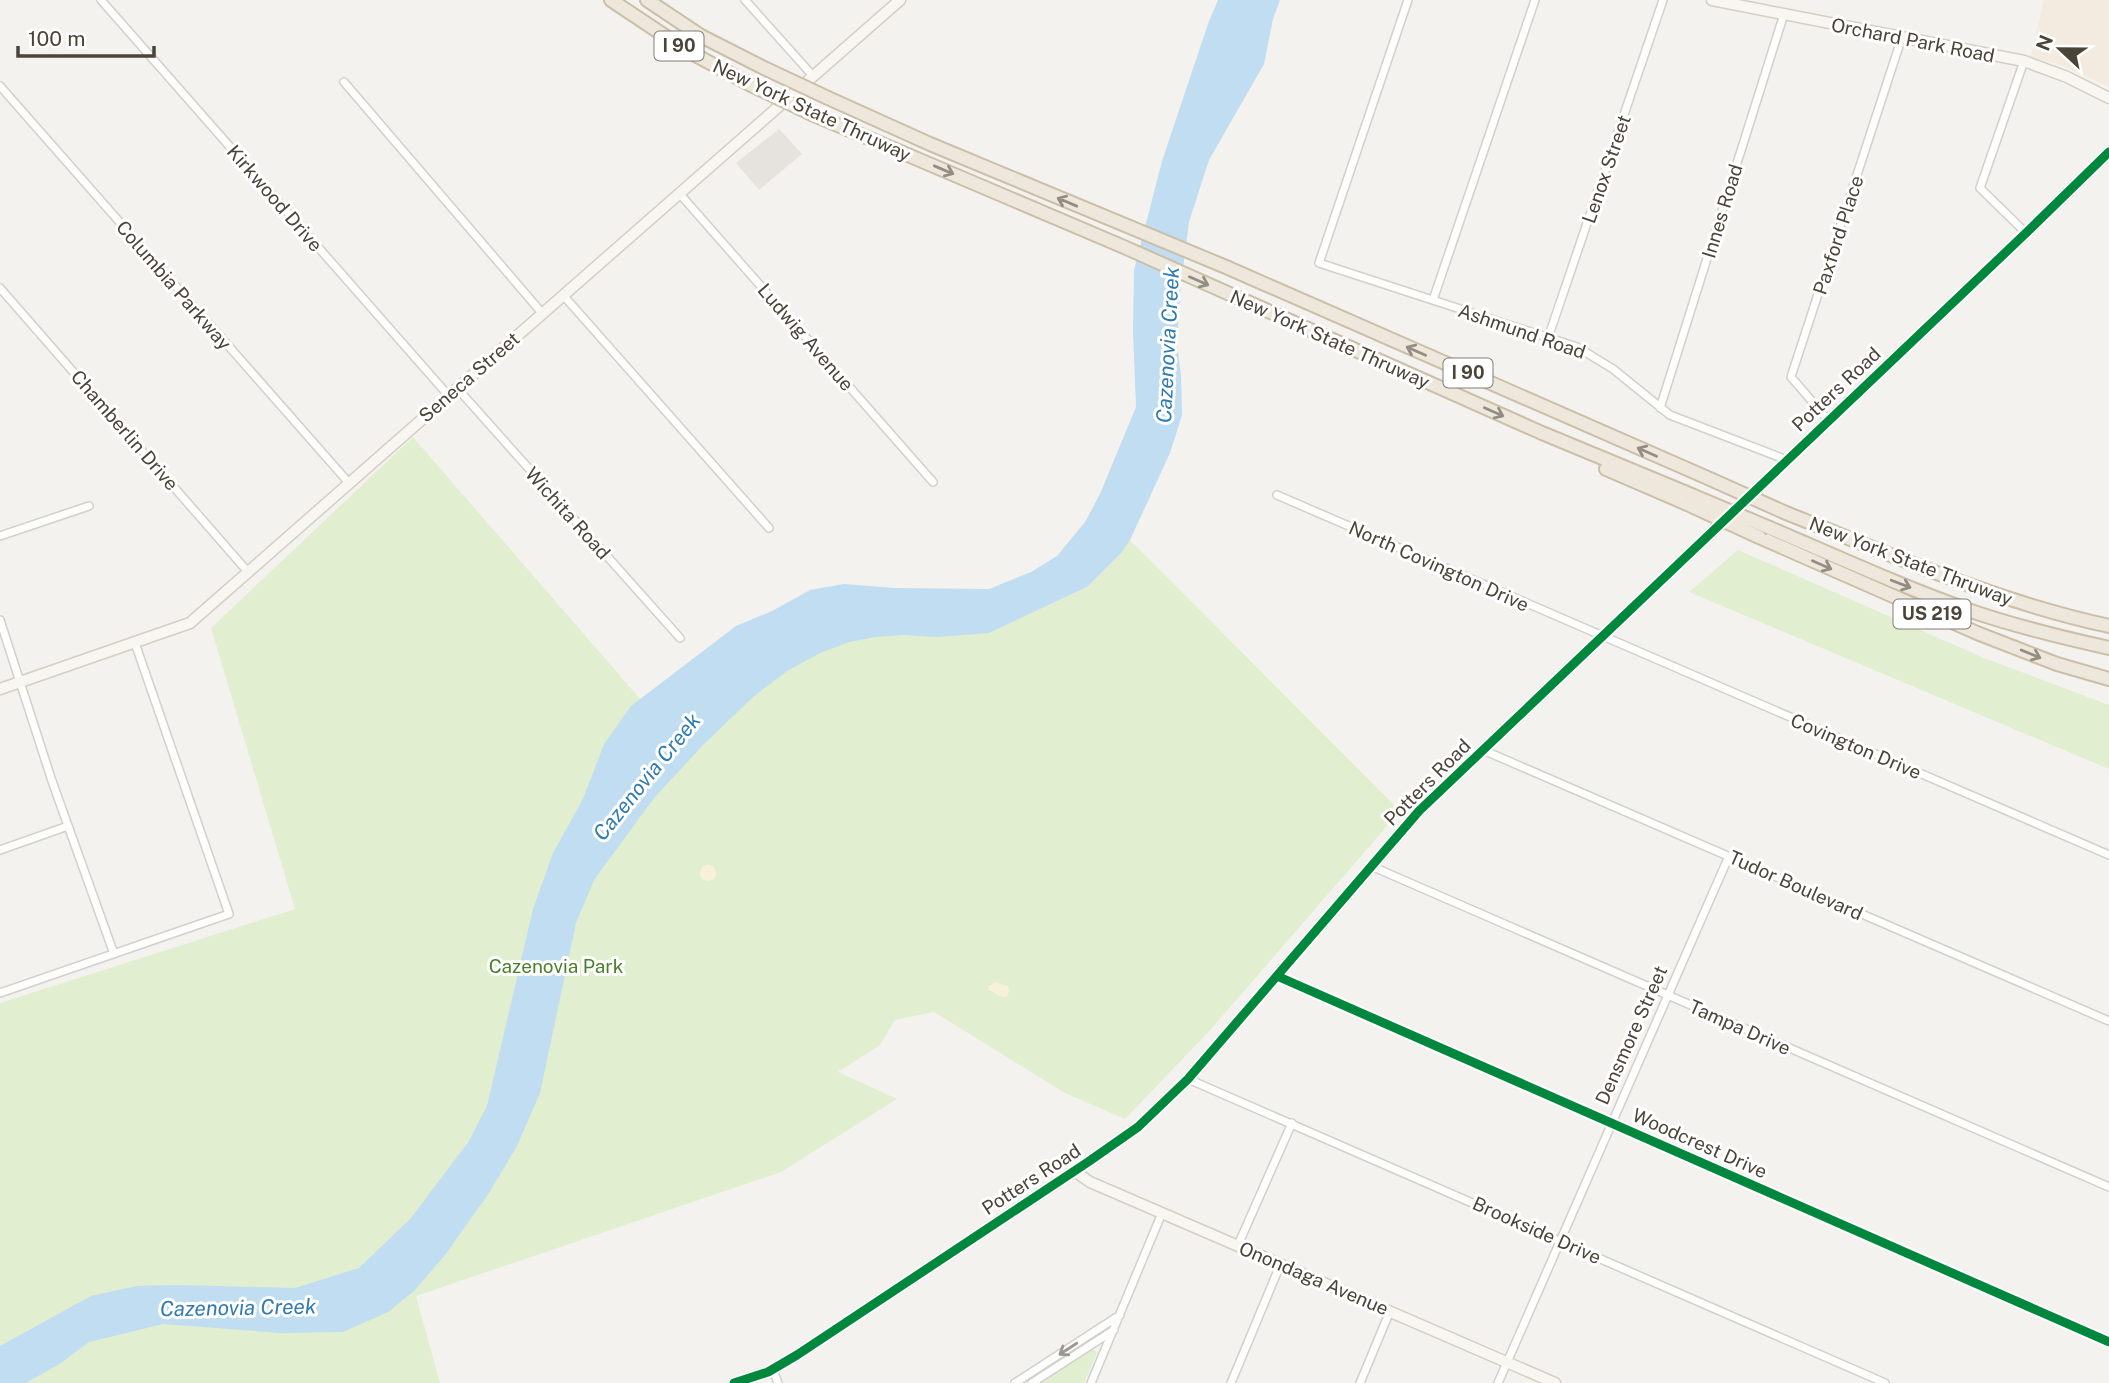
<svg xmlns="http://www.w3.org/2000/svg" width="2109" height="1383" font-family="'Public Sans',sans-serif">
	<rect width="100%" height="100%" fill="#f4f2ee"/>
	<path fill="#f3ebdf" d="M2044 0H2109V87L2061 65 2031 57Z"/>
	<path fill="#e1eecf" d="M413 437 654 715 856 631 989 633 1087 587 1121 553 1130 540 1400 811 1212 1028 1125 1119 1065 1093 934 1012 895 1020 880 1045 838 1072 897 1099 781 1172 416 1296 440 1383H0V1003L295 909 211 628Z
		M1738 550 1984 658 2109 705V769L1689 592Z
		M1090 1350H1094L1097 1353 1084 1383H1040Z"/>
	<path fill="#f7f0da" d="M700 873a8 8 0 1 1 16 0a8 8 0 1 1-16 0Z
		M995 982 1008 986 1009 991 1007 997 999 996 989 990V986Z"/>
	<path fill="#e6e3df" d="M779 129 802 154 759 190 736 163Z"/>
	<path fill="#c0ddf1" d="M1218 0H1280L1273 19 1264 64 1209 160 1189 222 1181 284 1177 342 1181 376 1182 415 1170 453 1130 540 1121 553 1087 587 989 633 936 637 903 635 875 637 849 642 820 653 787 671 753 697 704 744 654 798 594 880 576 923 540 1093 517 1146 489 1193 445 1255 414 1291 388 1312 343 1332 281 1333 163 1324 89 1342 61 1363 26 1383H0V1346L91 1296 137 1286 175 1285 295 1288 359 1268 411 1218 469 1141 487 1106 533 909 553 853 583 799 604 744 631 706 736 626 772 611 810 590 844 584 895 588 989 589 1031 572 1057 556 1085 522 1100 494 1136 407 1133 330 1134 270 1162 161 1209 21Z"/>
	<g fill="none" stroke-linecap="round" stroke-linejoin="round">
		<g stroke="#d2d0cb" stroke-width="10">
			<path id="street" d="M101 0 448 395
				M745 0 813 76
				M1408 0 1319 263 1577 347 1613 369 1670 415 1787 460
				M2024 61 1980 188 2026 233
				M344 82 542 313
				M0 86 349 483
				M679 193 933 482
				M0 288 248 572
				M563 295 769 528
				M1433 300 1535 0
				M1548 338 1663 0
				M457 388 680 638
				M1660 408 1784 14
				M1829 421 1791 377 1902 37
				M1277 495 2109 855
				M0 536 89 506
				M0 620 52 781 114 954
				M1483 750 2109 1021
				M0 850 68 826
				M1371 866 2109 1187
				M1277 976 2109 1342
				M0 993 229 914 135 643
				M1188 1079 1885 1383
				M1238 1245 1292 1123
				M773 1370 778 1383
				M1015 1383 1120 1315
				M1032 1383 1114 1330
				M1091 1383 1162 1213
				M1231 1383 1281 1263
				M1360 1383 1390 1311
				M1498 1383 1729 856"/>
		</g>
		<g stroke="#d3cfc5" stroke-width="13">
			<path id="secondary" d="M1712 0 2024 61 2067 77 2109 98
				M0 689 190 623 900 0
				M1074 1171 1090 1182 1555 1383
				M734 1383 768 1372 797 1355 1088 1162 1138 1127 1188 1079 1419 811 2026 233 2109 152"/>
		</g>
		<g stroke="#ccbfa9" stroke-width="16">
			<path id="highway" d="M611 0 686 50 751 85
				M647 0 701 36 764 68
				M828 98 930 144 1226 267 1710 479
				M814 115 1124 247 1542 433 1694 496
				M1606 469 1685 503
				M1786 513C1892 555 1997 602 2109 626
				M1770 528C1838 557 1905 588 1974 612 2018 627 2064 638 2109 648
				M1759 537 1977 633 2057 664 2109 679"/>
		</g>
		<use href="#street" stroke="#fdfdfc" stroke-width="7"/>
		<use href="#secondary" stroke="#f7f6f1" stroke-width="10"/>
		<use href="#highway" stroke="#ede8db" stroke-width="12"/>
		<g stroke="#ccbfa9" stroke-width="16" stroke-linecap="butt">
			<path id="highway-bridge" d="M764 68 828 98
				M751 85 814 115
				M1710 479 1786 513
				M1694 496 1770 528
				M1685 503 1759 537"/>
		</g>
		<use href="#highway-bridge" stroke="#ede8db" stroke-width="12"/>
		<g stroke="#fff" stroke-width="13">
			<path id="cycleway" d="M1277 976 2109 1342
				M734 1383 768 1372 797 1355 1088 1162 1138 1127 1188 1079 1419 811 2026 233 2109 152"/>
		</g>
		<use href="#cycleway" stroke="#00873e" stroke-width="9"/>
	</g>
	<defs><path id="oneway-shaft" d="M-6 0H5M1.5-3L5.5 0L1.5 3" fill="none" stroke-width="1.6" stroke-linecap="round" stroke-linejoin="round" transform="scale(1.75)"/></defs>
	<g stroke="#948e82">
		<use href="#oneway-shaft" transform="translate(944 170) rotate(23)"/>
		<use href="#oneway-shaft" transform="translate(1067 202) rotate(-157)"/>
		<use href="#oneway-shaft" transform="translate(1199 281) rotate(24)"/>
		<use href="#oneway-shaft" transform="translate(1416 351) rotate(-156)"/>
		<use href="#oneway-shaft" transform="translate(1494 412) rotate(24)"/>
		<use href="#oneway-shaft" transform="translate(1647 452) rotate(-156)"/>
		<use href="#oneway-shaft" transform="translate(1822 565) rotate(24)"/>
		<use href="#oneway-shaft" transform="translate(1901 584) rotate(21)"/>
		<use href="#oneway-shaft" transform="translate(2031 654) rotate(22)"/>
	</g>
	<use stroke="#9b9791" href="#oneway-shaft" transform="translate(1068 1349) rotate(147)"/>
	<g text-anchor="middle" stroke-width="6" stroke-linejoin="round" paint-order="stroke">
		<g fill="#fff" stroke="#817c74" stroke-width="2">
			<rect x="654.5" y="31.5" width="49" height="29" rx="5"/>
			<rect x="1443.5" y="358.5" width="49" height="29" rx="5"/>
			<rect x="1893.5" y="599.5" width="77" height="29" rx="5"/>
		</g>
		<g font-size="18" font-weight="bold" fill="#4b4439">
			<text x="679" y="52">I 90</text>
			<text x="1468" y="379">I 90</text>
			<text x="1932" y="620">US 219</text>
		</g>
		<g font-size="19" fill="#4b4439" stroke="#fff">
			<text transform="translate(1913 40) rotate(11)" y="7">Orchard Park Road</text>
			<text transform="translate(812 110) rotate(25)" y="7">New York State Thruway</text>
			<text transform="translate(1606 169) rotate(-71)" y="7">Lenox Street</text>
			<text transform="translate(275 198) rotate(49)" y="7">Kirkwood Drive</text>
			<text transform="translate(1722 211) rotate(-73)" y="7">Innes Road</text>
			<text transform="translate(1838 235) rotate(-72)" y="7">Paxford Place</text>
			<text transform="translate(174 285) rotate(49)" y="7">Columbia Parkway</text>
			<text transform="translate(1522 331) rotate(19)" y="7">Ashmund Road</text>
			<text transform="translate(806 337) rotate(49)" y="7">Ludwig Avenue</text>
			<text transform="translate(1330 339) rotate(24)" y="7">New York State Thruway</text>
			<text transform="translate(469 377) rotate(-41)" y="7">Seneca Street</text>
			<text transform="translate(1836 389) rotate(-43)" y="7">Potters Road</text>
			<text transform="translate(125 430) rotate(49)" y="7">Chamberlin Drive</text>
			<text transform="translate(568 513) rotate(48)" y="7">Wichita Road</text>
			<text transform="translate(1911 561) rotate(21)" y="7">New York State Thruway</text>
			<text transform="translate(1439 566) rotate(24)" y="7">North Covington Drive</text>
			<text transform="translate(1856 746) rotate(23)" y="7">Covington Drive</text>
			<text transform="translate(1427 782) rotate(-45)" y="7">Potters Road</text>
			<text transform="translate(1796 885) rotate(24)" y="7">Tudor Boulevard</text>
			<text transform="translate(1740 1027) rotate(24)" y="7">Tampa Drive</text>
			<text transform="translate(1631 1035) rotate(-66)" y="7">Densmore Street</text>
			<text transform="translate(1700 1143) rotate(24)" y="7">Woodcrest Drive</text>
			<text transform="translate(1031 1179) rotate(-33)" y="7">Potters Road</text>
			<text transform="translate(1537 1230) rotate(24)" y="7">Brookside Drive</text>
			<text transform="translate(1314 1278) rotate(23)" y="7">Onondaga Avenue</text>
		</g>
		<g font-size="19" fill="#4a7f2a" stroke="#fff">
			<text x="556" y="973">Cazenovia Park</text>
		</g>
		<g font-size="21" font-style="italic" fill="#2e7ab2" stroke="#fff">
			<text transform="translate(1168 345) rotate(-87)" y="7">Cazenovia Creek</text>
			<text transform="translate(647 777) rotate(-51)" y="7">Cazenovia Creek</text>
			<text transform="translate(238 1308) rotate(-1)" y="7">Cazenovia Creek</text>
		</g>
	</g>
	<g transform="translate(2060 49) rotate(292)" stroke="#ffffff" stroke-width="5" paint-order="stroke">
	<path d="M0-5L12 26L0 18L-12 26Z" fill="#4b4439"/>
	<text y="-10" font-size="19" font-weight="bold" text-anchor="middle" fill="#4b4439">N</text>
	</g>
	<path d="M18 46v10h136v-10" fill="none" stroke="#4b4439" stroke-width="3.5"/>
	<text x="28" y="46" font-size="21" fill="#4b4439" stroke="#ffffff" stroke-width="5" paint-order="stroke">100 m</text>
</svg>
